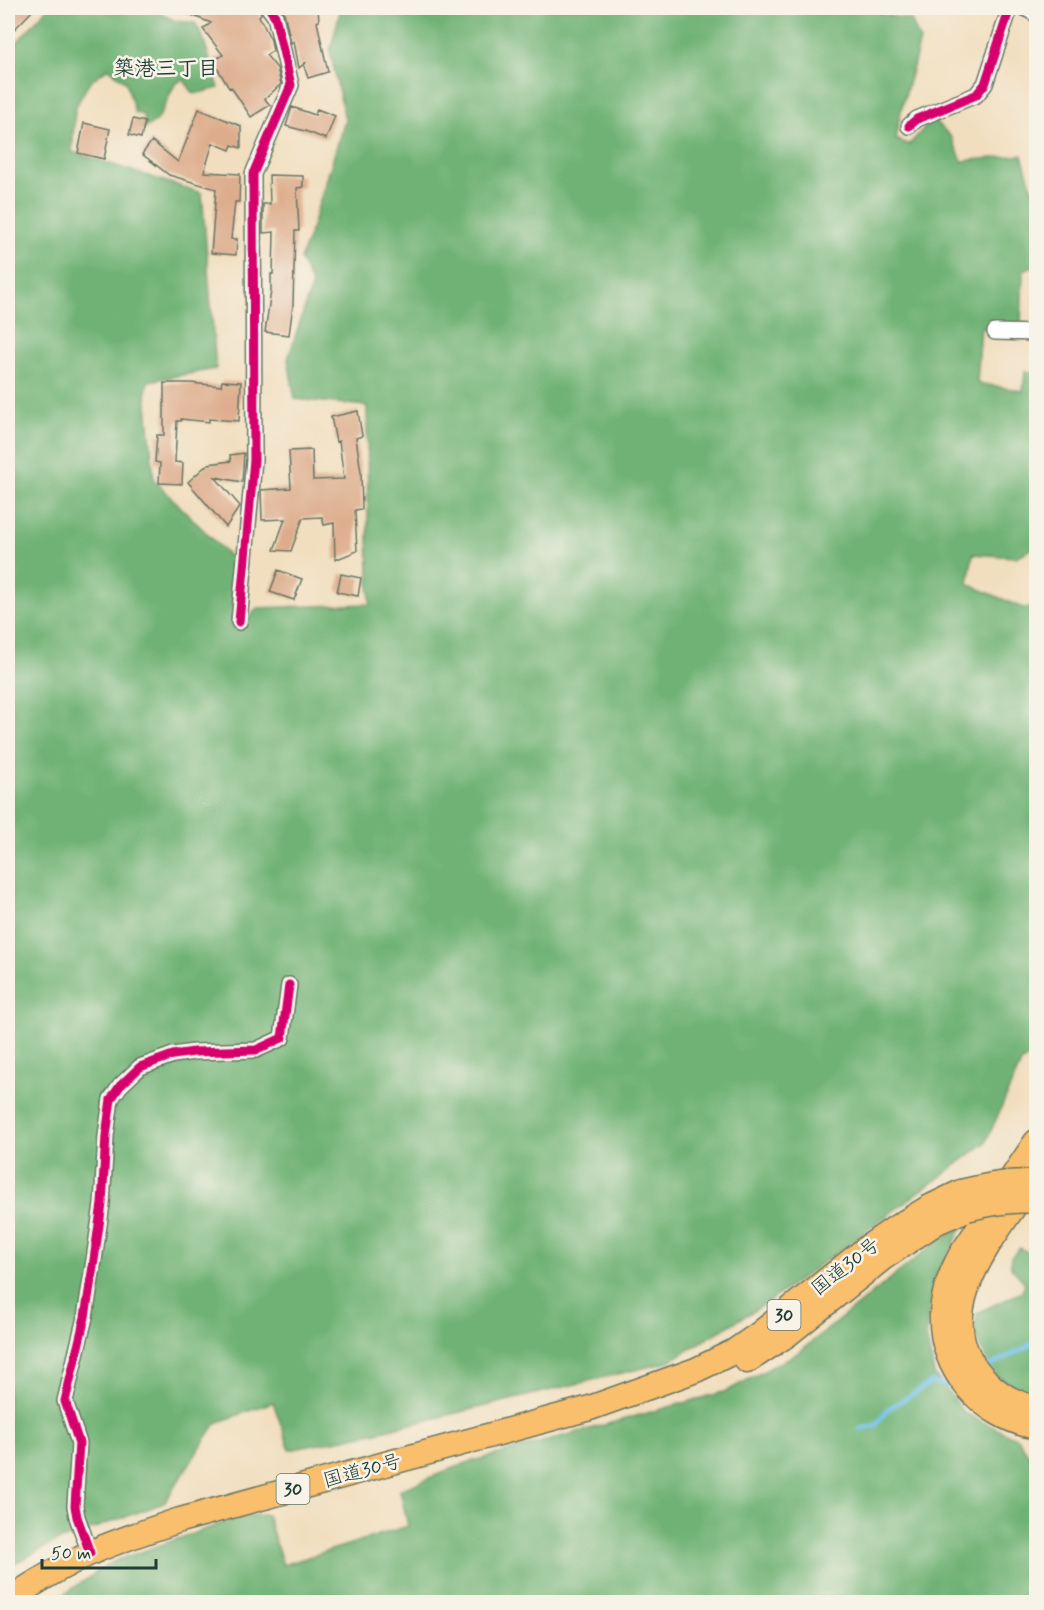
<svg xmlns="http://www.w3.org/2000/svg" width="1044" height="1610" font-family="Mynerve,'Klee One',sans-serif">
	<rect width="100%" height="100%" fill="#f7f3e8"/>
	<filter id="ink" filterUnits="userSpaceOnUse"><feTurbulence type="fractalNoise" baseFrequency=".0167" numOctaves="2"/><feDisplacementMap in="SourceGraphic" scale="12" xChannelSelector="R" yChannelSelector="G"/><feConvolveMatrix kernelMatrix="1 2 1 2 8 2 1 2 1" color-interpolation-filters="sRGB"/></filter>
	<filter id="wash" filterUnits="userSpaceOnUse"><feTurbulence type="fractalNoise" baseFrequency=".008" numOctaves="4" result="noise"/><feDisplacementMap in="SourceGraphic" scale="24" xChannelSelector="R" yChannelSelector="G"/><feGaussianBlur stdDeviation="1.35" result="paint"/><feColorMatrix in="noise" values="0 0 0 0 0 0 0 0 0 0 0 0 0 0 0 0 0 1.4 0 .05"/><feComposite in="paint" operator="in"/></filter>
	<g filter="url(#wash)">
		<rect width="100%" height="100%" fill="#f1debe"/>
		<path fill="#70b275" stroke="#487854" stroke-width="1.5" d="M48 8H151L175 21 195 23 202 35 219 88 194 94 183 79 175 84 158 119 144 129V115L135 113 126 82 108 68 89 83 75 108 72 152 202 193 216 369 148 381 146 392 154 480 235 562 232 628 243 627 257 608 370 604 368 539 367 406 295 399 288 359 312 285 300 259 309 236 345 120 330 51 341 8H882L880 14 911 20 920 41 901 110 896 139 909 145 924 128 934 120 951 137 962 161 1022 155 1036 202V265L1023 270 1021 326 981 328 977 383 1023 391 1025 371 1036 373V547L1016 557 973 554 968 584 1023 608 1036 607V1052L1021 1063 986 1142 948 1171 770 1301 668 1362 377 1432 290 1450 273 1402 216 1423 164 1503 53 1543 8 1567V52Z
			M962 1228 933 1283 926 1333 934 1374 964 1413 1018 1439 1036 1465V1602H53L112 1562 243 1516 267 1515 283 1565 408 1526 400 1490 466 1463 727 1391 798 1353 935 1243Z
			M1020 1248 1036 1257V1395L1017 1390 997 1376 980 1348 975 1330 977 1313 1022 1292 1025 1283 1011 1267V1257Z"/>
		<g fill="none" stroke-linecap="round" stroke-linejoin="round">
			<path stroke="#70c2ec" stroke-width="4.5" d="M986 1368 1036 1342
				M860 1429 876 1425 888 1409 932 1382 950 1386 957 1383"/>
		</g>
		<g id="blocks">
			<path fill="#ddac8b" d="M8 8H35L8 36Z
				M174 8H259L261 14 259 16 271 40 273 51 266 55 277 68 281 84 265 99 270 105 251 117 231 87 229 88 213 61 223 55 203 29 211 23Z
				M283 8H318L319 21 317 22 328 72 308 78 304 66 306 62 299 68 294 41 291 43Z
				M292 107 315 115 317 109 335 116 326 139 305 131 286 126Z
				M199 109 241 126V148L232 145 230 150 213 143 204 172 240 174 239 202H235L231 239H237L236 255 211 253 216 189 169 175 142 154 152 141 178 162Z
				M133 119 145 122 141 138 129 135Z
				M84 123 110 129 104 159 78 153Z
				M269 175 303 176V187L297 188 299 231H295L293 305 289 335 265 332 271 291V274H273L274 232 263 233V204H270Z
				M222 381 241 382 239 421 209 419V422L181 419V421H177L175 462 183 463 182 484 159 483 160 463 155 462 157 435H164V383H190L221 386Z
				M358 411 362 436 356 438 361 472 362 509 355 510 357 551 335 560 334 523 324 525 322 517 303 518 291 551 274 550 285 519 262 520 261 490 291 488 289 451 312 450 313 480 344 479 339 441 336 442 331 417Z
				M244 453 242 482 215 477 240 506 226 527 188 482 208 464 231 461 230 455Z
				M278 570 302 579 294 600 270 592Z
				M341 574 361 578 358 596 337 592Z"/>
		</g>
	</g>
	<g filter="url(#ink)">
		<use href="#blocks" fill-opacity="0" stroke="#687564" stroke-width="1.5"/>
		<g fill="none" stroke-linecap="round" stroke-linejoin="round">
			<g stroke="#687564" stroke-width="18">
				<path id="minor" d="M1025 8 1036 14
					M909 126 917 119 976 95 985 84 1010 8
					M995 332 1036 333
					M239 622 254 460 253 174 291 85 275 16 269 8
					M90 1553 77 1517 75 1506 79 1443 65 1401 85 1317 94 1260 102 1204 106 1136 111 1099 120 1086 140 1067 173 1055 194 1052 256 1050 282 1038 289 985"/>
			</g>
			<g stroke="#687564" stroke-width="27">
				<path id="trunk" d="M1036 1142 960 1256C951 1273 943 1292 942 1313 939 1370 982 1417 1036 1427
					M1027 1188C991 1241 927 1315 982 1376 997 1394 1014 1403 1036 1408
					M747 1361 787 1335 883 1258 937 1222 967 1209
					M8 1600C34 1583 60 1567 88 1554 118 1540 150 1530 180 1520L590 1408 696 1370 733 1352 759 1334 869 1246 895 1228 928 1208 961 1192"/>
			</g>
			<use href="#minor" stroke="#fff" stroke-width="15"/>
			<use href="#trunk" stroke="#f9bf6d" stroke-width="24"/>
			<g stroke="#687564" stroke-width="27" stroke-linecap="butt">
				<path id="trunk-bridge" d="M961 1192C986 1186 1011 1180 1036 1183
					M967 1209C990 1203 1012 1199 1036 1201"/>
			</g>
			<use href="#trunk-bridge" stroke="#f9bf6d" stroke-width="24"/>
			<g stroke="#f7f3e8" stroke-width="13">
				<path id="cycleway" d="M909 126 917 119 976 95 985 84 1010 8
					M239 622 254 460 253 174 291 85 275 16 269 8
					M90 1553 77 1517 75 1506 79 1443 65 1401 85 1317 94 1260 102 1204 106 1136 111 1099 120 1086 140 1067 173 1055 194 1052 256 1050 282 1038 289 985"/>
			</g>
			<use href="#cycleway" stroke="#d6006c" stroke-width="9"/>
		</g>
	</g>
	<g text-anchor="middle" stroke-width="5" stroke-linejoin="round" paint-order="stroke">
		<g fill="#f7f3e8" stroke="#60746a" stroke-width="1.5">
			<rect x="767.5" y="1300" width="33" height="30" rx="4.5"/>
			<rect x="276.5" y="1474" width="33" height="30" rx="4.5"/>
		</g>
		<g font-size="18" font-weight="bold" fill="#1f3d34">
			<text x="784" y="1321">30</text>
			<text x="293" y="1495">30</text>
		</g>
		<g font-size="20" fill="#1f3d34" stroke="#f7f3e8">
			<text transform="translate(845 1266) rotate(-38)" y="7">国道30号</text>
			<text transform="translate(362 1470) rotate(-15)" y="7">国道30号</text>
		</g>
		<g font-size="21" font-weight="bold" fill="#1f3d34" stroke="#f7f3e8">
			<text x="166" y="75">築港三丁目</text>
		</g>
	</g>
	<rect width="1044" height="1610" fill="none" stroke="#f7f3e8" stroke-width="30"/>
	<path d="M42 1559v9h114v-9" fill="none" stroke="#1f3d34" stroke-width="3"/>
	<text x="51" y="1559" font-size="18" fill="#1f3d34" stroke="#f7f3e8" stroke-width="4.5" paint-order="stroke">50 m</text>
</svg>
